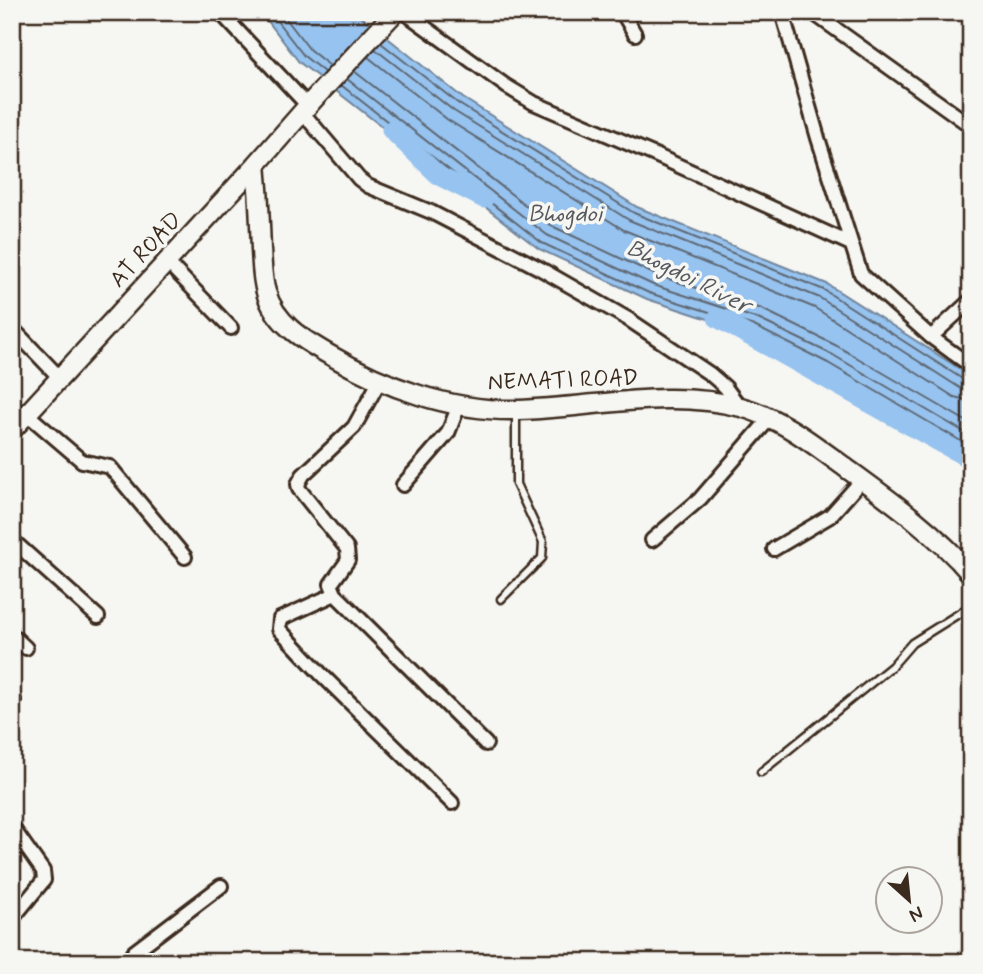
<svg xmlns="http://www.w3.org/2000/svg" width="983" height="974" font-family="Mynerve,sans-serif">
	<rect width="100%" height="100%" fill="#f6f6f2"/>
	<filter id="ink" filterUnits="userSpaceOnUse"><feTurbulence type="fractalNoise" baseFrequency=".0143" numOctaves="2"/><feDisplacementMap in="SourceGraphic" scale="14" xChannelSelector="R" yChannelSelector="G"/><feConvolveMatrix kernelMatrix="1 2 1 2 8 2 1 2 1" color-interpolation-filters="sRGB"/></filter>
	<g filter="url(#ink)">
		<path fill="#96c3f0" stroke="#72869c" stroke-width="2" d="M261 12H355L463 98 637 207 827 284 971 376V455L825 369 751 333 647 299 539 249 299 62Z"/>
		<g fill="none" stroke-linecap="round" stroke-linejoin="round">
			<path stroke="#5f6772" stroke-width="2" d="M270 12 304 56 324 72
				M281 12 310 50 330 66
				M381 43 459 104 634 213 824 290 964 380 971 381
				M375 49 454 111 629 220 820 298 960 388 971 390
				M368 57 448 120 624 230 815 308 954 397 971 401
				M354 71 552 226 656 275 762 309 837 346 971 424
				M347 79 547 235 653 285 758 319 833 355 971 436
				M341 85 542 243 649 293 754 326 828 363 971 447"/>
			<path stroke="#96c3f0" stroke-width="19" d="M391 130 439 176 484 199
				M717 318 971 460"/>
			<g stroke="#3b2a1e" stroke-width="11">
				<path id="lane" d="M501 599 542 558 543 542 516 484V411
					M761 772 892 666 912 643 971 606"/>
			</g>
			<g stroke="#3b2a1e" stroke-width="18">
				<path id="street" d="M220 12 308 106
					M404 12 506 86 534 103 655 155 851 244
					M622 12 635 34
					M782 12 818 138 861 274 931 337 971 366
					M812 12 971 126
					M302 112 359 179 368 186 431 212 539 268 628 319 710 374 725 387 740 407
					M166 261 231 328
					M12 328 60 378
					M931 337 971 300
					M379 382 354 427 303 475 298 484 299 489 347 549 348 560 331 584 335 594 486 744
					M27 414 82 461 110 467 185 557
					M403 485 448 433 459 405
					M12 540 98 617
					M652 540 700 499 770 418
					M774 549 830 516 862 480
					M335 594 280 619 279 629 321 674 452 803
					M12 635 26 648
					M12 697 14 700
					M12 827 43 871 44 880 12 919
					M130 962 134 952 221 886"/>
			</g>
			<g stroke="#3b2a1e" stroke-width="23">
				<path id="secondary" d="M256 165C259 193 260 222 261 250 262 264 262 279 266 292 275 323 302 339 328 354 384 387 452 412 519 410 592 408 669 388 741 407 781 418 813 444 846 468 890 500 935 532 971 574
					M12 430 256 165 313 100 395 12"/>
			</g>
			<use href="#lane" stroke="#f6f6f2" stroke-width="6"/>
			<use href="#street" stroke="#f6f6f2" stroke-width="12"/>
			<use href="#secondary" stroke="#f6f6f2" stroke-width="18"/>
		</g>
	</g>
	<g text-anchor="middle" stroke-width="7" stroke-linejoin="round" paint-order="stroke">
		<g font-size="23" fill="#3b2a1e" stroke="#f6f6f2">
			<text transform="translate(145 249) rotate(-47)" y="8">AT ROAD</text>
			<text transform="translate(563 379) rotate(-2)" y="8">NEMATI ROAD</text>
		</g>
		<g font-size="24" font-style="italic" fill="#56585d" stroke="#f6f6f2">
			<text x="565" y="221">Bhogdoi</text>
			<text transform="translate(689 276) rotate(27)" y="8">Bhogdoi River</text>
		</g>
	</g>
	<rect width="983" height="974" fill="none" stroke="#f6f6f2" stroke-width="42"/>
	<rect x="21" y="21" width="941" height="932" fill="none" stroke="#3b2a1e" stroke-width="2.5" filter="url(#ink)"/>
	<g transform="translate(909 900) rotate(153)"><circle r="33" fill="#f6f6f2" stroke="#aba49d" stroke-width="2"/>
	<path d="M0-5L12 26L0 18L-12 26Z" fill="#3b2a1e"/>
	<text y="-10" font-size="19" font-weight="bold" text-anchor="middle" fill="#3b2a1e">N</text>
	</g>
</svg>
